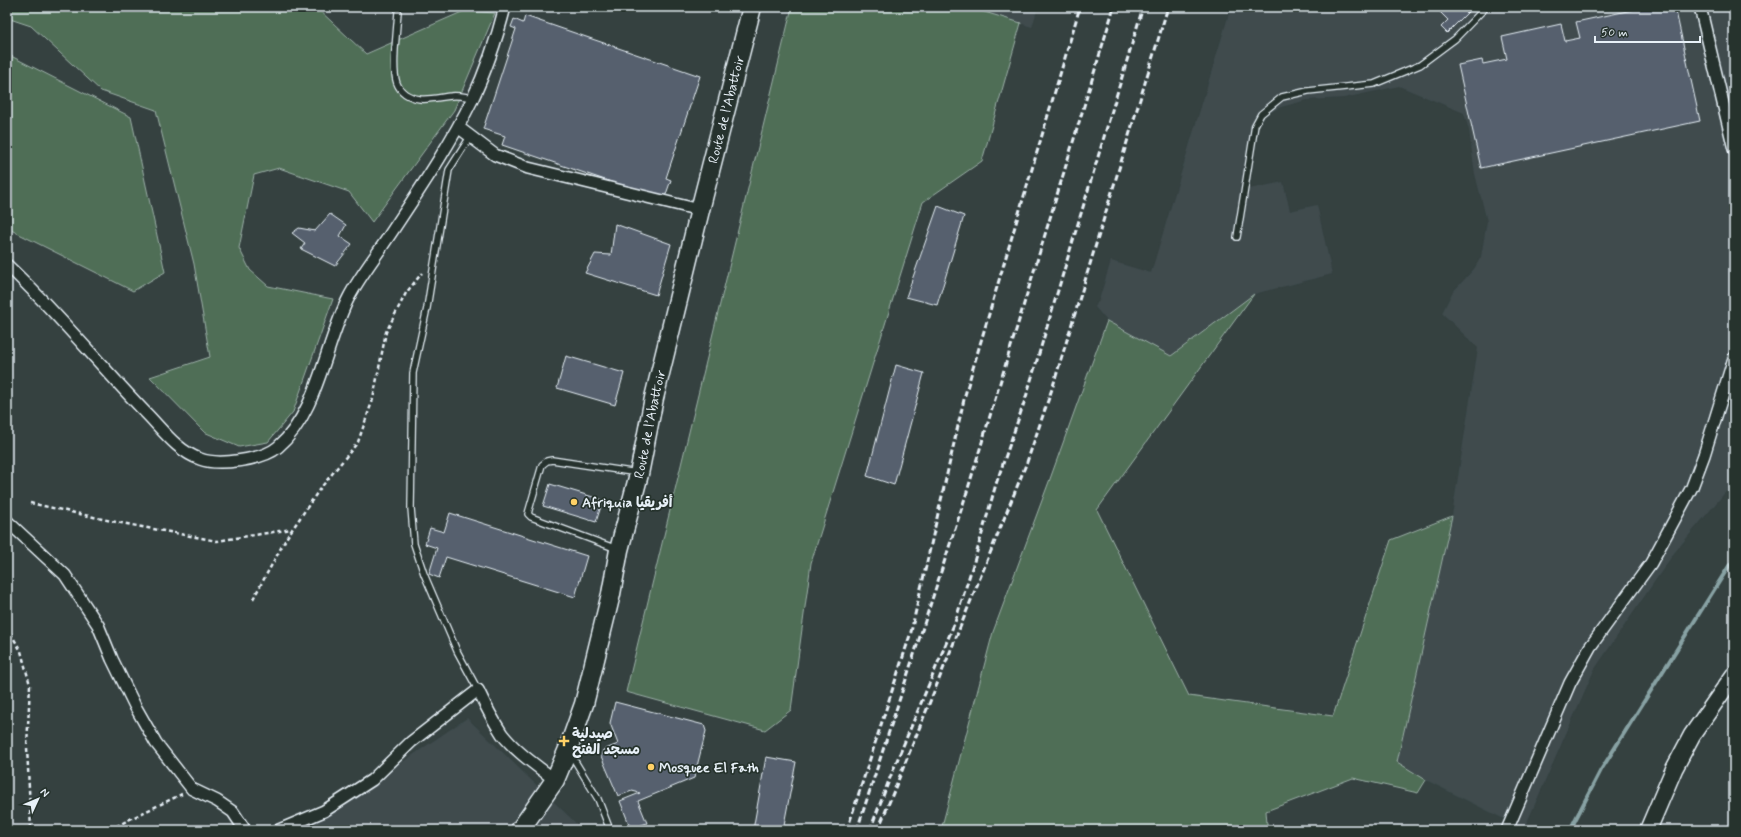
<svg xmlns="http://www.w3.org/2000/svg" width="1741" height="837" font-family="Mynerve,'Playpen Sans Arabic',sans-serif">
	<rect width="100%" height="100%" fill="#354140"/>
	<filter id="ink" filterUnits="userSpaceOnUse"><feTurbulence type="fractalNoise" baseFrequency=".025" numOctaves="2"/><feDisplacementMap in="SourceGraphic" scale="8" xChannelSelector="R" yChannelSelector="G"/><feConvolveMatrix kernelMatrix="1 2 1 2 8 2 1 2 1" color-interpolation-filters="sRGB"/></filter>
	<g filter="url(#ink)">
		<path fill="#3f4b4e" d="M968 7H1038L1032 27Z
			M1231 7H1734V482L1674 553 1594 670 1524 829 1426 780 1397 762 1452 516 1478 348 1442 313 1452 293 1474 269 1481 257 1487 221 1475 174 1469 130 1464 113 1399 86 1344 98 1307 100 1281 107 1267 114 1257 127 1249 189 1283 182 1290 211 1317 205 1332 274 1254 294 1171 356 1107 321 1095 307 1099 300 1111 261 1151 273Z
			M467 718 583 830H303Z"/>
		<path fill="#506e57" stroke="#9cb0a8" d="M7 7H81L103 11 107 7H316L366 54 464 11 495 13 454 110 372 222 349 192 279 168 254 175 239 248 250 270 268 286 333 299 293 412 268 442 239 447 204 432 150 377 210 357 194 264 156 110 101 91 31 26 7 18Z
			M792 7H968L1021 23 982 161 923 202 811 563 791 710 765 730 626 692Z
			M7 54 131 117 165 272 133 291 7 228Z
			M1254 294 1097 510 1189 696 1333 716 1391 540 1452 516 1397 762 1426 780 1418 793 1353 778 1266 811 1267 824 1271 830H941L993 632 1050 479 1107 321 1171 356Z"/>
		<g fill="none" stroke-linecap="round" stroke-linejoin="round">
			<path stroke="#88a2a4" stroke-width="4" d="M1570 830 1601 770 1729 566 1734 560"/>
		</g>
		<path fill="#57616e" stroke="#e8f1f8" d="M1435 7H1473L1447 33 1441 27 1448 20Z
			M1646 7H1675L1700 121 1481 168 1458 65 1482 60 1483 64 1507 59 1502 37 1561 24 1565 41 1580 38 1576 22Z
			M525 16 700 76 666 178 671 180 664 200 502 145 505 136 483 129 516 29 511 27 514 19 523 23Z
			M938 206 964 216 937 305 906 297Z
			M330 214 346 225 340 236 352 244 335 266 301 249 305 243 292 233 299 228 315 231Z
			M615 224 671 244 656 295 585 273 595 254 611 255Z
			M566 356 624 373 615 405 557 388Z
			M896 365 924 373 894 485 867 476Z
			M550 484 603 500 596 522 543 506Z
			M450 513 587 556 575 597 446 557 439 578 429 574 437 548 425 544 430 528 444 532Z
			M615 702 704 725 706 731 694 778 638 801 647 823 631 829 620 801 640 793 632 791 618 796 601 756 603 750 618 744 610 723Z
			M766 757 796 762 783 830H753Z"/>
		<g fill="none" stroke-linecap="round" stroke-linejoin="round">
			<g stroke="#e8f1f8" stroke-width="8">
				<path id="service" d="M398 12C397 24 396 37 395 49 394 72 391 95 420 99 431 100 441 97 451 96 458 95 466 97 473 98
					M470 137 449 170 427 308 413 373 411 508 414 544 424 574 457 651 478 690
					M1237 237 1255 125 1261 114 1282 97 1308 91 1374 84 1420 65 1455 39 1486 7
					M617 549 531 517 528 514 529 510 542 465 547 461 552 460 638 473
					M570 753 598 799 610 830"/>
			</g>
			<g stroke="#e8f1f8" stroke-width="14">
				<path id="minor" d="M1700 7 1734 149
					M458 127 495 155 528 168 700 210
					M7 265C56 311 98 363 145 412 162 429 177 451 200 459 218 466 263 460 278 447 318 413 325 343 349 297 360 276 376 256 389 236 418 192 449 147 472 100 486 71 497 38 505 7
					M7 521 65 575 98 625 112 659 135 706 156 743 181 775 192 789 217 801 233 812 245 830
					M279 830 324 811 372 780 411 742 478 690C485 705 493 720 502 734 516 752 537 766 555 780
					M1507 830 1570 683 1590 647 1651 563 1692 487 1704 455 1734 358"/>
			</g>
			<g stroke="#e8f1f8" stroke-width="19">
				<path id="secondary" d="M1648 830 1674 769 1692 735 1734 675"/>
			</g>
			<g stroke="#e8f1f8" stroke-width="21">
				<g id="primary">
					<path id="s1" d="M520 830 555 780 568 749 584 704 611 594 619 550 639 474 654 398 700 210 752 7"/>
				</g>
			</g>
			<path stroke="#e8f1f8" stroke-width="2.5" stroke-dasharray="4 3" stroke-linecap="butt" d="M30 503 116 522 217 541 292 529
				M253 599 287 537 319 490 358 442 373 399 386 332 406 293 422 273
				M7 627 21 651 30 685 27 747 31 830
				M110 830 130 819 182 794"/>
			<use href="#service" stroke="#26332d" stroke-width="5.5"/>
			<use href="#minor" stroke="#26332d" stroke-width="11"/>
			<use href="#secondary" stroke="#26332d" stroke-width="16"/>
			<use href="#primary" stroke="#26332d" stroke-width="18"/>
			<path stroke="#e8f1f8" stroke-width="3" stroke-dasharray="6 3" stroke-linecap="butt" d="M847 830 911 632 965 395 1080 7
				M857 830 966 495 1114 7
				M870 830 893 770 955 622 976 555 996 484 1026 397 1143 7
				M878 830 1027 462 1053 386 1168 7"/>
		</g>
	</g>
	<g fill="#ffd166" stroke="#26332d" stroke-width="1.5">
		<circle cx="574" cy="502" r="4"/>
		<path d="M562 735h4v4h4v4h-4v4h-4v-4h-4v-4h4z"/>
		<circle cx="651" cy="767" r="4"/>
	</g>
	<g text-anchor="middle" stroke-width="3.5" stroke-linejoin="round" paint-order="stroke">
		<g font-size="14" fill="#e8f1f8" stroke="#26332d">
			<text dy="5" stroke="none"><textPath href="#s1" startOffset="754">Route de l’Abattoir</textPath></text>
			<text dy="5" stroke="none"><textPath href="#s1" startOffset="430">Route de l’Abattoir</textPath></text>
		</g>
		<g font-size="14" font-weight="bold" fill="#e8f1f8" stroke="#26332d" text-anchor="start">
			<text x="582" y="507">Afriquia أفريقيا</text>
			<text x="572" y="738">صيدلية<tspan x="572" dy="16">مسجد الفتح</tspan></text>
			<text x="659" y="772">Mosquee El Fath</text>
		</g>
	</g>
	<rect width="1741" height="837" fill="none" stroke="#26332d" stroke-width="24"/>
	<rect x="12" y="12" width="1717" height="813" fill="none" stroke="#e8f1f8" stroke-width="1.5" filter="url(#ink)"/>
	<g transform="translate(38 799) rotate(46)" stroke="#26332d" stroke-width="3" paint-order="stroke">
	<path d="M0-3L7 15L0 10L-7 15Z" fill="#e8f1f8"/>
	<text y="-6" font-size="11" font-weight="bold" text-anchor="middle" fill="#e8f1f8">N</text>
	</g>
	<path d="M1595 36v6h105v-6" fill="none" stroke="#e8f1f8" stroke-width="2"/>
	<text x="1601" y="36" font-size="12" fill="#e8f1f8" stroke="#26332d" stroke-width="3" paint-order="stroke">50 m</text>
</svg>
